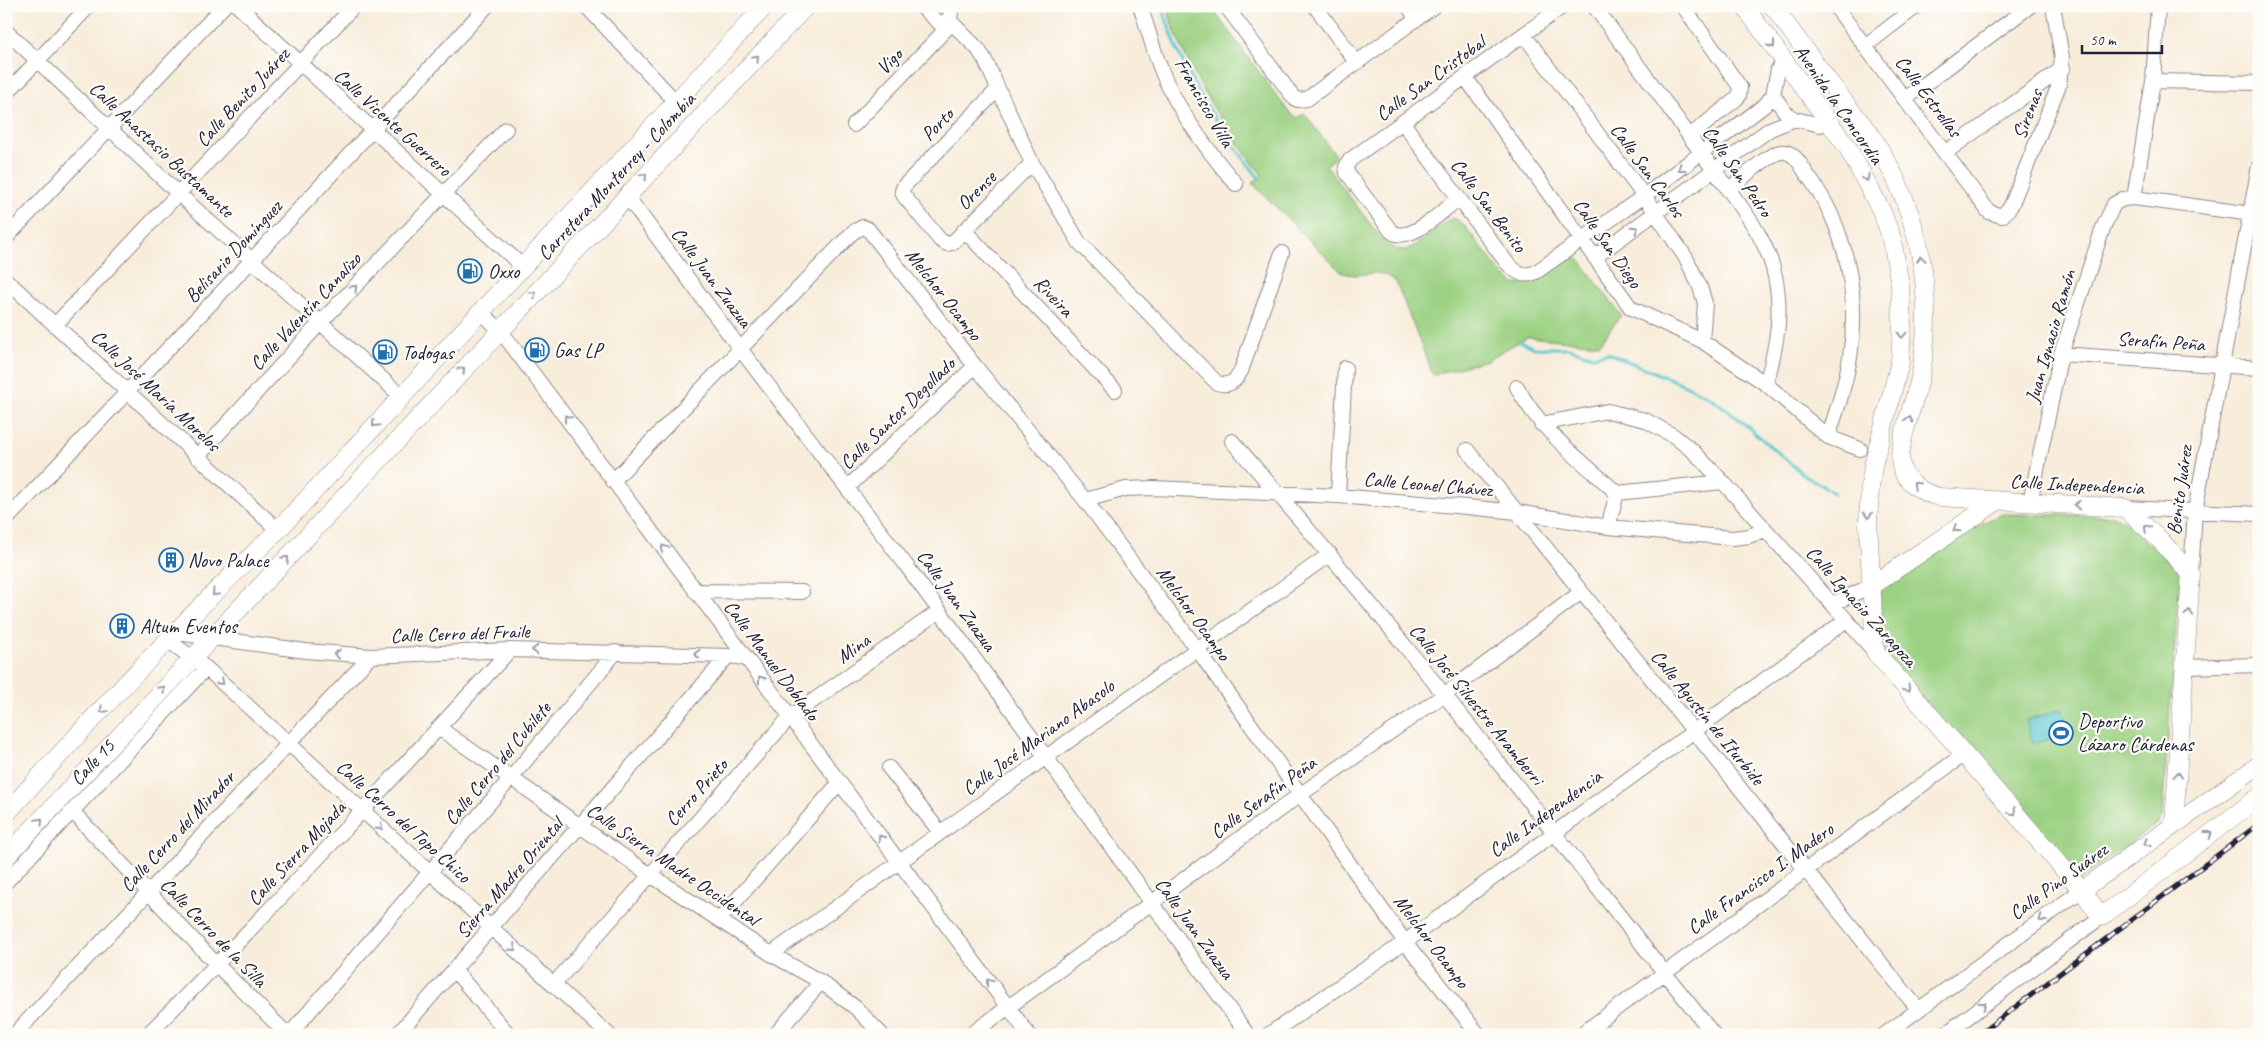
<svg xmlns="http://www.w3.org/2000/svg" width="2265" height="1041" font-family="Caveat,sans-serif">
	<rect width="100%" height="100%" fill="#fdfcf7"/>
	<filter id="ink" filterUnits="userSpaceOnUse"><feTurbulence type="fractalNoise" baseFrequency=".02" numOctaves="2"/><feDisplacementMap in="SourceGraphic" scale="10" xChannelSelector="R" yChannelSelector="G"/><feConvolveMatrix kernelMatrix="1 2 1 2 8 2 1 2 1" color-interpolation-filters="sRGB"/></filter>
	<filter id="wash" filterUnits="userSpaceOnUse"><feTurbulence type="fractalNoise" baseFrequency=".0096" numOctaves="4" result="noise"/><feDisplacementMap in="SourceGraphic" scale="20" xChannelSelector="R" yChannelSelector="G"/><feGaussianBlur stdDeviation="1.12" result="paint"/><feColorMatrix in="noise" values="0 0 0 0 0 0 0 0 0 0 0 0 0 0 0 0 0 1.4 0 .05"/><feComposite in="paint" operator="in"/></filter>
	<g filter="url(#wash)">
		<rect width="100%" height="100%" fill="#f8ecda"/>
		<path fill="#9cd183" stroke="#5f7a5f" d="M1166 6H1210L1288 111 1297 118 1304 113 1336 156 1326 165 1383 241 1395 249 1405 250 1414 246 1448 220 1454 218 1463 224 1503 275 1514 284C1541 289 1557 251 1578 258L1621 315 1600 344 1527 337 1487 360 1433 375 1396 282C1376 264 1363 281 1341 272L1252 183 1262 175C1221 124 1186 70 1166 6Z
			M2002 514 2114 516 2122 519 2180 572 2162 817 2158 823 2081 878 1883 653 1879 593 1884 587 1988 520Z"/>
		<path fill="#5cc9d0" stroke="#3f7686" d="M2062 709 2070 733 2033 744 2026 720Z"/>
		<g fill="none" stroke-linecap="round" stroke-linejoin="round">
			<path stroke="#5cc9d0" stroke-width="3" d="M1161 6C1169 24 1174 43 1182 60 1202 103 1229 141 1259 178
				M1520 341 1534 348H1568L1592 356 1608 353 1685 385 1709 397 1728 410 1803 474 1834 493"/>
		</g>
	</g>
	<g filter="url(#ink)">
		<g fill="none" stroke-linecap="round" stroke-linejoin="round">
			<g stroke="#8d878a" stroke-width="16">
				<path id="minor" d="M238 6 522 266
					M586 6 676 102
					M921 6 939 23 949 20
					M948 6 951 13 949 20
					M1140 6C1148 28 1153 50 1162 72 1179 113 1207 150 1236 184
					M1226 6 1294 98 1298 100 1307 99 1434 6
					M1315 6 1356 62
					M1408 6 1417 19
					M1594 6C1633 58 1671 110 1708 162 1731 194 1762 229 1773 268 1784 307 1777 346 1766 384
					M1683 6 1740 87 1739 96 1735 100 1690 136
					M1835 6 1989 212 2002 216 2011 206 2059 85 2062 57 2053 6
					M949 20 978 49 985 60 1032 163 1079 242 1217 383C1229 387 1235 382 1241 371L1282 253
					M6 31 179 194 401 396
					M1524 35 1644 196 1686 258 1700 287 1705 303 1702 341
					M1865 46 1917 6
					M1465 77 1631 308 1702 341 1766 384 1828 437 1860 449
					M2153 81 2259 83
					M997 90 904 186 902 191 904 196 940 240 947 244 952 243 1032 163
					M6 94 89 6
					M1773 95 1786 113 1795 119
					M1905 99 2030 6
					M1403 123 1507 263C1515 272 1524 278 1536 272L1644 196 1765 105 1773 95 1778 69 1785 63
					M854 125 952 23
					M1946 152 2063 68
					M1728 190C1740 181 1767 154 1781 152 1794 150 1802 167 1808 176 1846 226 1860 295 1850 357 1846 384 1837 411 1828 437
					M626 195 741 350 906 565 1248 1035
					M2134 198 2153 81 2158 6
					M1458 199C1443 210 1408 246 1391 231L1347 173 1346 167 1350 160 1563 6
					M964 230 1115 390
					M6 238 224 6
					M1595 257 1770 129 1795 119 1820 125 1828 119
					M6 280 278 530
					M480 311 500 330 540 383 1029 1035
					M56 324 354 6
					M2061 354 2259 368
					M1517 387C1540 431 1581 460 1617 493
					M1541 424 1608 411 1645 420 1674 436 1694 452 1723 482 1875 652
					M1232 441C1401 633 1555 836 1714 1035
					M1467 450 1918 1009
					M197 457 320 323 506 129
					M613 481 853 232 863 227 868 229 975 366 1085 500 1197 649 1405 942 1479 1035
					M847 488 975 366
					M1338 496 1345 368
					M1085 500 1126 489 1153 488 1338 496 1456 506 1517 512 1608 527 1733 538 1749 536 1765 530
					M2030 503 2061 354 2103 228 2114 204 2123 199 2134 198 2259 215
					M2125 508 2259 514
					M6 520 252 260 487 6
					M1608 527 1617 493 1723 482
					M2191 574 2195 511 2259 166
					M695 591 802 592
					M1832 604 1871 586
					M177 633 306 651 371 656 510 650 728 656 746 658
					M169 641 206 668 609 1035
					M2185 667 2259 665
					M439 728 649 874 771 954 821 982 856 1008 882 1035
					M889 768 940 832
					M73 812 217 965 288 1035
					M6 882 206 668
					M719 920 840 782
					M771 954 1330 554
					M455 971 509 1035
					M553 985 789 718 939 611
					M14 1035 371 656
					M147 1035C272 910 391 780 510 650
					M289 1035 511 778 616 652
					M397 1035 728 656
					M775 1035 821 982
					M970 1035 1301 794 1444 695 1580 593
					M1268 1035 1405 942 1845 621
					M1580 1035 1963 755
					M1884 1035 2082 890
					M1944 1035 2101 917"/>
			</g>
			<g stroke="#8d878a" stroke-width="19">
				<path id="major" d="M1744 6 1848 148 1882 212 1892 239 1900 285 1902 328 1900 362 1873 466 1870 489 1868 522 1875 652 2082 890 2101 917 2259 797
					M1773 6C1796 38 1819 69 1843 100 1855 116 1869 131 1879 148 1905 190 1922 242 1925 291 1927 320 1926 349 1920 378 1916 399 1896 446 1901 466 1905 483 1925 494 1940 497L2125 508 2161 541 2191 574 2174 823
					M1871 586 1996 502
					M6 814C93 716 184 621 278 530L765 6
					M6 857 806 6
					M2082 890 2259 765"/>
			</g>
			<use href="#minor" stroke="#fff" stroke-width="14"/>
			<use href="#major" stroke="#fff" stroke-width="18"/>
			<g stroke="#22223b" stroke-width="5">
				<path id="rail" d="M1978 1035 2259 824"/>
			</g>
			<use href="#rail" stroke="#fdfcf7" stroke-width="3" stroke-dasharray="9" stroke-linecap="butt"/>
		</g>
		<defs><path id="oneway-chevron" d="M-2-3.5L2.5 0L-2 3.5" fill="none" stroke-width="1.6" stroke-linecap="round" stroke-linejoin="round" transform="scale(1.25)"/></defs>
		<g stroke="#9c9ca7">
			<use href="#oneway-chevron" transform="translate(1772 45) rotate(54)"/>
			<use href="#oneway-chevron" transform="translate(756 58) rotate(-46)"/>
			<use href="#oneway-chevron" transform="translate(1681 168) rotate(143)"/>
			<use href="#oneway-chevron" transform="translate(644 176) rotate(-46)"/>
			<use href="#oneway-chevron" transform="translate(1866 178) rotate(62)"/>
			<use href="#oneway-chevron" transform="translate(1635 229) rotate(-35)"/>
			<use href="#oneway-chevron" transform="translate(1921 259) rotate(-98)"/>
			<use href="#oneway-chevron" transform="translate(354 288) rotate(-46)"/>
			<use href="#oneway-chevron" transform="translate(533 294) rotate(-47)"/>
			<use href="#oneway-chevron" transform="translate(1902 335) rotate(92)"/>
			<use href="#oneway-chevron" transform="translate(462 370) rotate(-47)"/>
			<use href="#oneway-chevron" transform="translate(567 418) rotate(-127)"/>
			<use href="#oneway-chevron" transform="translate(1909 419) rotate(-75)"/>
			<use href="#oneway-chevron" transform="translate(375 424) rotate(133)"/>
			<use href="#oneway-chevron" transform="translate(1916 485) rotate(-137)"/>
			<use href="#oneway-chevron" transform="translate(2077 505) rotate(-177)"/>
			<use href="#oneway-chevron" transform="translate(1868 515) rotate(92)"/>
			<use href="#oneway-chevron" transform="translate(2147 528) rotate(-137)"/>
			<use href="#oneway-chevron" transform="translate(1956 529) rotate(146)"/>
			<use href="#oneway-chevron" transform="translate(664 548) rotate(-127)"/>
			<use href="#oneway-chevron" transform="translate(286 559) rotate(-47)"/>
			<use href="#oneway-chevron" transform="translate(215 593) rotate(134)"/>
			<use href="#oneway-chevron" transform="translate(2189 613) rotate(-86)"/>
			<use href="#oneway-chevron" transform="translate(535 650) rotate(-179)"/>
			<use href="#oneway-chevron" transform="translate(337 654) rotate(-175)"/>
			<use href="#oneway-chevron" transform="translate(697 654) rotate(-178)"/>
			<use href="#oneway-chevron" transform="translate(761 679) rotate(-126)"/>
			<use href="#oneway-chevron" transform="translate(221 682) rotate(42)"/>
			<use href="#oneway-chevron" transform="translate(162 689) rotate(-47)"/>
			<use href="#oneway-chevron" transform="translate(1907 689) rotate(49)"/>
			<use href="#oneway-chevron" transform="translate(103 710) rotate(134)"/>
			<use href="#oneway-chevron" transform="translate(2178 775) rotate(-86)"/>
			<use href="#oneway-chevron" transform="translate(2013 812) rotate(49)"/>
			<use href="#oneway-chevron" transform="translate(40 821) rotate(-47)"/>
			<use href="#oneway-chevron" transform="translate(380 827) rotate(42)"/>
			<use href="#oneway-chevron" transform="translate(2209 834) rotate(-37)"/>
			<use href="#oneway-chevron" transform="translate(881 838) rotate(-126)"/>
			<use href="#oneway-chevron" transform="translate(2147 843) rotate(144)"/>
			<use href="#oneway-chevron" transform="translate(2042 919) rotate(144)"/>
			<use href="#oneway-chevron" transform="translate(513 948) rotate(42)"/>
			<use href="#oneway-chevron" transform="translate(989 982) rotate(-127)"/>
			<use href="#oneway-chevron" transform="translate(1983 1005) rotate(-37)"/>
		</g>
	</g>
	<defs>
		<g id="fuel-ring" transform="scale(1.25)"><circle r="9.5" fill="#fdfcf7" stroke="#1f6fb2" stroke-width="1.5"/><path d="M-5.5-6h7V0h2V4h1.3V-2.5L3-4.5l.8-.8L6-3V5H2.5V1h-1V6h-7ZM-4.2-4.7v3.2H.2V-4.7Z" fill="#1f6fb2"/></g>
		<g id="building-ring" transform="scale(1.25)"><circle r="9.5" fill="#fdfcf7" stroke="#1f6fb2" stroke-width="1.5"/><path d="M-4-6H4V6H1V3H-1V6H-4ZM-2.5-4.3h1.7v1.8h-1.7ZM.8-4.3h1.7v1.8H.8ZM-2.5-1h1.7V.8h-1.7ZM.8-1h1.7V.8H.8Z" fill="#1f6fb2"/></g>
		<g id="stadium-ring" transform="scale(1.25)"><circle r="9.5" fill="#fdfcf7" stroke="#1f6fb2" stroke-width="1.5"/><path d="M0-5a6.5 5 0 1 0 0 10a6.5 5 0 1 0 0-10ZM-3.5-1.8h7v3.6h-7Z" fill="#1f6fb2"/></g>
	</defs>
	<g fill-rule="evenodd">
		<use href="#fuel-ring" x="470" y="271"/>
		<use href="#fuel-ring" x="537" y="350"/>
		<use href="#fuel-ring" x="385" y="352"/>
		<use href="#building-ring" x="171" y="560"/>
		<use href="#building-ring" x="122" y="626"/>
		<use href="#stadium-ring" x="2061" y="733"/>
	</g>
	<g text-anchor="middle" stroke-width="4.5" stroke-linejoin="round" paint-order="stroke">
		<g font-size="20" fill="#22223b" stroke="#fdfcf7">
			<text transform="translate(889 61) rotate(-46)" y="7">Vigo</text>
			<text transform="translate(1430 78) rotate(-36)" y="7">Calle San Cristobal</text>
			<text transform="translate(1929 96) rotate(53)" y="7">Calle Estrellas</text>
			<text transform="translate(242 97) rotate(-47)" y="7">Calle Benito Juárez</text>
			<text transform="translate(1205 102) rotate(60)" y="7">Francisco Villa</text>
			<text transform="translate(1839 104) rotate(55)" y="7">Avenida la Concordia</text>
			<text transform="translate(2027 114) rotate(-69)" y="7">Sirenas</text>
			<text transform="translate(393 122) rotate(42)" y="7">Calle Vicente Guerrero</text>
			<text transform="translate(937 124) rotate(-46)" y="7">Porto</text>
			<text transform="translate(162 149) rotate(43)" y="7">Calle Anastasio Bustamante</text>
			<text transform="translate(1648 170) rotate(54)" y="7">Calle San Carlos</text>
			<text transform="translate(1738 171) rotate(55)" y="7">Calle San Pedro</text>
			<text transform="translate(616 176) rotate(-47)" y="7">Carretera Monterrey - Colombia</text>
			<text transform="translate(976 190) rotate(-45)" y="7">Orense</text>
			<text transform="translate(1489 205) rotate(53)" y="7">Calle San Benito</text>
			<text transform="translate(1608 243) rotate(55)" y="7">Calle San Diego</text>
			<text transform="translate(233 251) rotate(-47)" y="7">Belisario Domínguez</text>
			<text transform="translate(712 277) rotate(53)" y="7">Calle Juan Zuazua</text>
			<text transform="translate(944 294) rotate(52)" y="7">Melchor Ocampo</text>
			<text transform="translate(1054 296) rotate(47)" y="7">Riveira</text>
			<text transform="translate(305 311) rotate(-47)" y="7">Calle Valentín Canalizo</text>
			<text transform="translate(2050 336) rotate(-74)" y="7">Juan Ignacio Ramón</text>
			<text transform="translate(2161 341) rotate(4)" y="7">Serafín Peña</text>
			<text transform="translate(156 390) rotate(43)" y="7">Calle José María Morelos</text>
			<text transform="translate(897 413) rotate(-44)" y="7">Calle Santos Degollado</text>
			<text transform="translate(1428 484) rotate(5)" y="7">Calle Leonel Chávez</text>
			<text transform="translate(2077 484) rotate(3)" y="7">Calle Independencia</text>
			<text transform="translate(2179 490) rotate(-82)" y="7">Benito Juárez</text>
			<text transform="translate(957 600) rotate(54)" y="7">Calle Juan Zuazua</text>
			<text transform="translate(1862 606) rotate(48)" y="7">Calle Ignacio Zaragoza</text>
			<text transform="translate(1194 613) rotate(54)" y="7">Melchor Ocampo</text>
			<text transform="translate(460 633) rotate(-2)" y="7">Calle Cerro del Fraile</text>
			<text transform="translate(853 648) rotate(-36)" y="7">Mina</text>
			<text transform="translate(772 660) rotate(53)" y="7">Calle Manuel Doblado</text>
			<text transform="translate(1477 704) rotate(51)" y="7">Calle José Silvestre Aramberri</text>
			<text transform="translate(1708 717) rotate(51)" y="7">Calle Agustín de Iturbide</text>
			<text transform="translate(1038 737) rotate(-36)" y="7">Calle José Mariano Abasolo</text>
			<text transform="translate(92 762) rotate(-47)" y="7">Calle 15</text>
			<text transform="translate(497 763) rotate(-50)" y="7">Calle Cerro del Cubilete</text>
			<text transform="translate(696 792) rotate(-48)" y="7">Cerro Prieto</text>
			<text transform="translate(1263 797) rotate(-36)" y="7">Calle Serafín Peña</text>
			<text transform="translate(1545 813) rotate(-36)" y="7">Calle Independencia</text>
			<text transform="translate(404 821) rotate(42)" y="7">Calle Cerro del Topo Chico</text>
			<text transform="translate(177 831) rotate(-47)" y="7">Calle Cerro del Mirador</text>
			<text transform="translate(296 853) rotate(-47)" y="7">Calle Sierra Mojada</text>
			<text transform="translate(673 864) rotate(34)" y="7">Calle Sierra Madre Occidental</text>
			<text transform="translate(509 878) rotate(-49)" y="7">Sierra Madre Oriental</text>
			<text transform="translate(1760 878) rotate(-36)" y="7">Calle Francisco I. Madero</text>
			<text transform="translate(2058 881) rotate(-36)" y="7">Calle Pino Suárez</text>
			<text transform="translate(1195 928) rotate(54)" y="7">Calle Juan Zuazua</text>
			<text transform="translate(214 932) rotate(46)" y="7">Calle Cerro de la Silla</text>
			<text transform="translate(1432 941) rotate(53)" y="7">Melchor Ocampo</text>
		</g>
		<g font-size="20" fill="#22223b" stroke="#fdfcf7" text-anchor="start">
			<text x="488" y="278">Oxxo</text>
			<text x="554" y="357">Gas LP</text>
			<text x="402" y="359">Todogas</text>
			<text x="188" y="567">Novo Palace</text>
			<text x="140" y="633">Altum Eventos</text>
			<text x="2078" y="728">Deportivo<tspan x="2078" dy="23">Lázaro Cárdenas</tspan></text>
		</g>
	</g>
	<rect width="2265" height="1041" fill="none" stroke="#fdfcf7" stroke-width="25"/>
	<path d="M2082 45v8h80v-8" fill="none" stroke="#22223b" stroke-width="2.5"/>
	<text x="2090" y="45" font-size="15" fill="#22223b" stroke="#fdfcf7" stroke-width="4" paint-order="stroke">50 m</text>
</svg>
